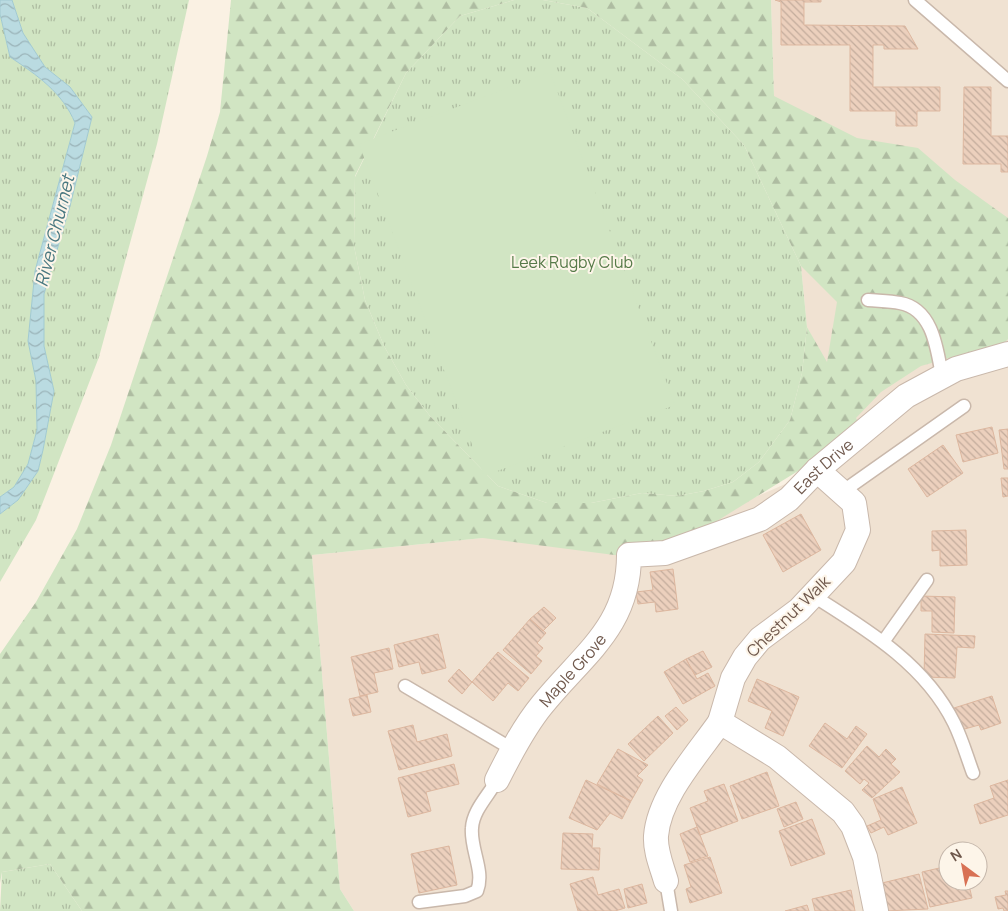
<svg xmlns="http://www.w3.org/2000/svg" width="1008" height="911" font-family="Manrope,sans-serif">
	<defs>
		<pattern id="grass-tufts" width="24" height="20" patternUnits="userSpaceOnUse" patternTransform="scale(1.25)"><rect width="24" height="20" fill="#d1e5c3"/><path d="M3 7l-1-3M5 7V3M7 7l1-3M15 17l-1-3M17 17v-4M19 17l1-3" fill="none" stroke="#aebca1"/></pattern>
		<pattern id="forest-firs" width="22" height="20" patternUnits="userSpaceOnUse" patternTransform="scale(1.25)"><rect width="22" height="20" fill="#d1e5c3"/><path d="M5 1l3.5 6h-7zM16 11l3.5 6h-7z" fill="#aebca1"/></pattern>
		<pattern id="water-waves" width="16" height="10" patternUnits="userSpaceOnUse" patternTransform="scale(1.25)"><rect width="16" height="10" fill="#badbe1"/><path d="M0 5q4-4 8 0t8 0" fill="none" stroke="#9bb4b9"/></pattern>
		<pattern id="building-back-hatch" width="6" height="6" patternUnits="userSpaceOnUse" patternTransform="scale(1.25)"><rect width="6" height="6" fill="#ecd0bd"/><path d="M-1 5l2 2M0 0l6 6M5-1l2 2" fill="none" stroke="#c3ac9c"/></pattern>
	</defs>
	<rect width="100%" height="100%" fill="#faf1e3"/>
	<path fill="#f0e2d2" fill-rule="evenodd" d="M771 0H1008V911H354L340 889 312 555 483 538 685 528 817 470 862 431 807 327 801 266 774 96ZM948 851H978V881H948Z"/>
	<path fill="url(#grass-tufts)" d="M12 0H189L157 144 99 357 36 520 0 582V514L18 500 38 471 43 450 54 391 44 346V294L70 206 92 117 70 87 45 67 23 33Z
		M514 0H543L587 8 682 79 744 145 801 266 807 327 802 373 790 420 759 462 733 482 704 491 677 496 642 493 591 503H547L498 486 430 416 406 385 384 346 365 300 354 246 355 177 406 73 460 16Z
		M0 14 10 57C37 75 63 93 75 123L35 271 28 341 36 381 37 430 28 464 14 487 0 497Z
		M50 864 82 911H0L2 872Z"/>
	<path fill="url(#forest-firs)" d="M231 0H514L460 16 406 73 355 176 354 246 365 300 384 346 406 385 430 416 498 486 547 503H591L642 493 677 496 704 491 733 482 759 462 790 420 802 373 807 327 827 362 837 302 801 266 744 145 682 79 587 8 543 0H771L774 96 857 138 918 148 955 180 1008 218V339L1005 342 921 366 881 392 856 418 863 431 665 553 622 556 483 538 312 555 340 889 354 911H82L50 864 2 872 0 883V654L36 602 77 529 111 445 207 156 220 112Z"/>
	<path fill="#d1e5c3" d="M550 72 675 405 484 476 359 144Z"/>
	<path fill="url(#water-waves)" stroke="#a1cad1" d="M0 0H12L23 33 45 67 70 87 92 117 70 206 44 294V346L54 391 43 450 38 471 18 500 0 514V497L14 487 28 464 37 430 36 381 28 341 35 271 75 123C63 93 37 75 10 57L0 14Z"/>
	<path fill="url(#building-back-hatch)" stroke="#ddb79f" d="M775 0H821V2H804V25L905 26 918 49H884V45H873V87H940V111H917V126H896V111H850V45H781V2Z
		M964 87H991V136H1008V172H1001V164H963Z
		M992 427 998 453 963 462 956 435Z
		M1008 429V469H1004L999 430Z
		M943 445 963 473 927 497 908 469Z
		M1001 478H1008V496L1003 497Z
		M801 514 821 550 783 572 763 535Z
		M966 530 967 565 940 566V550L932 551V531Z
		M673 569 678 609 656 612 655 602 638 604 636 592 653 590 650 572Z
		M921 596 955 597 954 633 932 632V611H921Z
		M544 607 556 618 543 631 530 619Z
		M530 619 546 633 537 643 543 648 536 656 542 661 531 674 503 650Z
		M438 634 446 668 422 674 419 662 399 667 394 645Z
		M925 634 975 636 974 648 957 647 955 678 924 677Z
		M389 648 393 669 374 673 378 692 360 696 351 657Z
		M703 651 712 667 695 675 686 659Z
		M498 652 529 678 518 691 508 683 493 701 472 682Z
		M686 659 697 679 708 673 715 686 683 704 664 672Z
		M459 669 472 682 462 694 448 681Z
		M757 679 799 697 783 736 765 728 772 711 748 701Z
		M367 695 371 712 353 716 349 699Z
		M992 696 1001 723 981 730 979 725 961 730 954 708Z
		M676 707 688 720 677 730 665 716Z
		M658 716 673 733 644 761 628 744Z
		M825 723 847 739 856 726 867 734 842 768 809 746Z
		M413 725 417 742 447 734 452 756 399 770 388 731Z
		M867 746 879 757 886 749 896 759 891 764 900 772 872 798 862 790 869 783 864 779 860 784 845 771Z
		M618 749 648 765 637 776 643 780 631 801 597 784Z
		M454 764 459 784 426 792 431 811 408 817 398 778Z
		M767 772 779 806 742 819 730 786Z
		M586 780 631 801 622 819 610 813 597 830 569 818Z
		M1008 780V815L980 824 974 805 994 798 990 786Z
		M724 784 738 821 700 835 690 808 708 801 704 791Z
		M902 787 917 823 888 835 884 827 871 833 867 826 881 820 873 799Z
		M796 802 803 819 784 827 777 809Z
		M812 819 825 854 791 866 779 831Z
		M697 827 708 856 690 862 680 834Z
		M563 833 593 834 592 848H600L599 870 561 869Z
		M449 846 457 885 419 893 411 854Z
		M710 857 722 893 690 903 686 889 691 887 684 865Z
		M948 866V881H968L972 898 930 907 922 872Z
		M919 874 928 909 885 911 878 884Z
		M593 877 598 895 619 889 625 908 615 911H578L570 884Z
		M642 884 647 903 628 908 624 889Z
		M851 890 855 911H815L812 899Z
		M1005 891H1008V911H1004L1003 908 998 909 995 897 1006 895Z
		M807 905 809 911H785Z"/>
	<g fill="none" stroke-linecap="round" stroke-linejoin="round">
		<g stroke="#c9b8ab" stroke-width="15">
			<path id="service" d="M915 0 1008 81
				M868 300C879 301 890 301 900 303 933 309 937 349 942 376
				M842 492 964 406
				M812 595C866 629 925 664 954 723 962 739 967 757 973 773
				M883 642 927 580
				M405 686 512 749
				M666 881 671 911
				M419 902 465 896 477 891C485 871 470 849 472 828 473 810 489 795 497 780"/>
		</g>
		<g stroke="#c9b8ab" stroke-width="26">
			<g id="minor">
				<path d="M817 470 854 503 858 530 844 562 799 610 760 639 745 657 733 678 720 722 777 757 843 812 853 826 865 857 876 911"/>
				<path id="s1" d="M497 780C510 754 524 727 542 705 583 654 629 627 629 555L665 553 760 519 789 499 817 470 906 396 956 369 1008 354"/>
				<path d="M666 881C662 867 655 851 656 836 659 796 697 755 720 722"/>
			</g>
		</g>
		<use href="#service" stroke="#fff" stroke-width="12"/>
		<use href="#minor" stroke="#fff" stroke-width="24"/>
	</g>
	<g text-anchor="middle" stroke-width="4" stroke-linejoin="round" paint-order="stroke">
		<g font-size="16" fill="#567a48" stroke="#fdf5e9">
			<text x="572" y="268">Leek Rugby Club</text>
		</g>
		<g font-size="16" fill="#6f584c" stroke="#fdf5e9">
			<text dy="6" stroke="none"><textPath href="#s1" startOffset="486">East Drive</textPath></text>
			<text transform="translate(788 616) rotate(-44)" y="6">Chestnut Walk</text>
			<text dy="6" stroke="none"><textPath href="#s1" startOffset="134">Maple Grove</textPath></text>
		</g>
		<g font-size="18" font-style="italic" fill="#487780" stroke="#fdf5e9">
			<text transform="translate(55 231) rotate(-76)" y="6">River Churnet</text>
		</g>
	</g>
	<g transform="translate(963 866) rotate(328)"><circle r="24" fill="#fdf5e9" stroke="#c4b6aa"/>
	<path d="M0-4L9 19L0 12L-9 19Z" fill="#d87154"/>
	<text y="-8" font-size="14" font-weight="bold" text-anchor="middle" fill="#6f584c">N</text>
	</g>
</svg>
